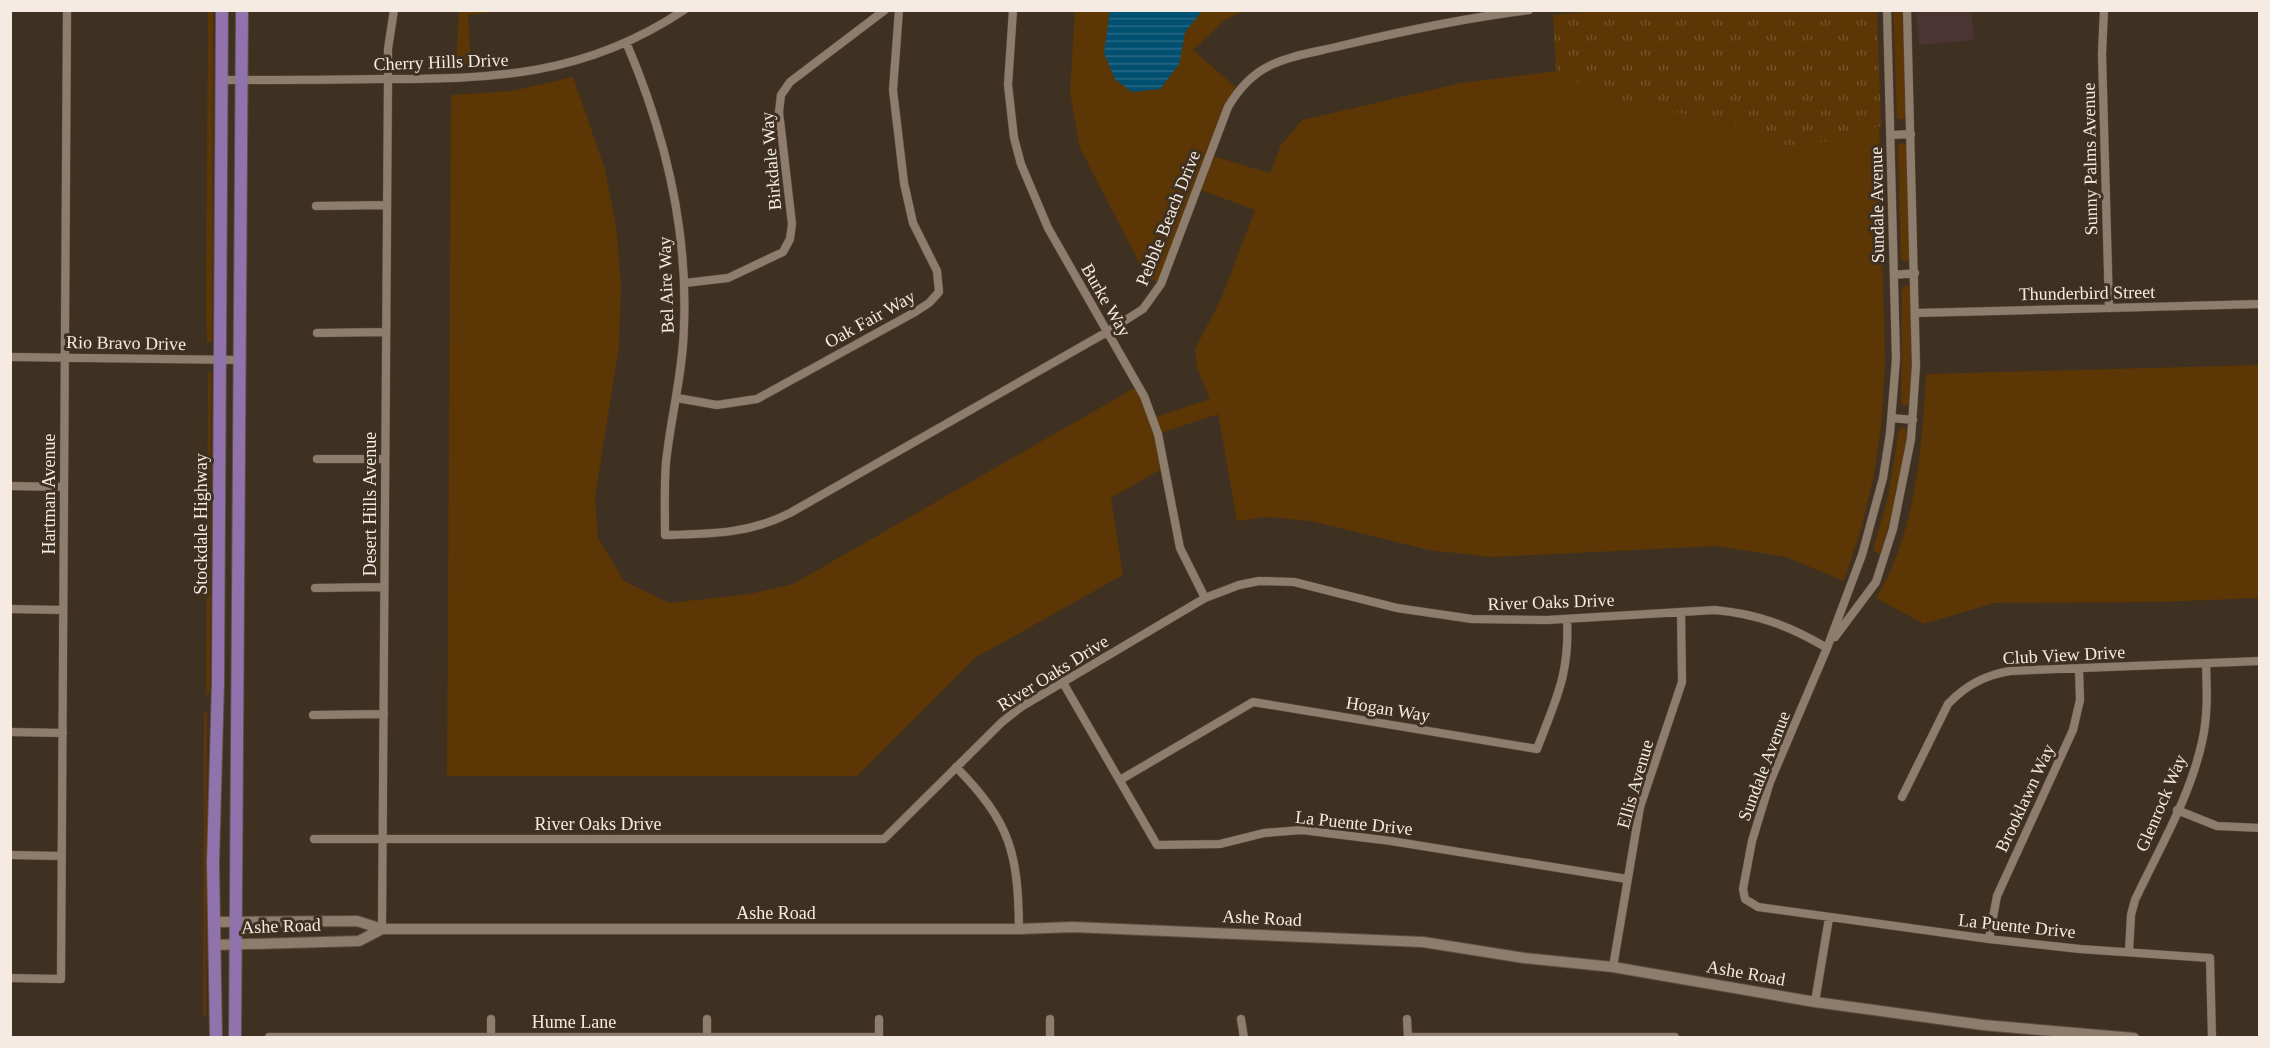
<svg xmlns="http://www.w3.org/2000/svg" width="2270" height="1048" font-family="Georgia,serif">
	<defs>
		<pattern id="park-tufts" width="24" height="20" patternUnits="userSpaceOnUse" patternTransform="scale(1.5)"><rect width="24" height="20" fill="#5c3604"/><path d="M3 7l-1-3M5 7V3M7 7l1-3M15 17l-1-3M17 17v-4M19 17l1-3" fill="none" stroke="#745328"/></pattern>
		<pattern id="water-rules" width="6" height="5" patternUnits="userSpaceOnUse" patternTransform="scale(1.5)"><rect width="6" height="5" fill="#025071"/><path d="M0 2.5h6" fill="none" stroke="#286985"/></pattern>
	</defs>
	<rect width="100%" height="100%" fill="#3f3122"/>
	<path fill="#4a3534" d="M1916 11H1971L1974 40 1919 45Z"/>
	<path fill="#5c3604" d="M213 10 212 341 209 343 207 341 206 310 208 11Z
		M1698 10 1877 33 1885 361 1882 420 1874 475 1861 529 1844 581 1786 557 1716 546 1491 557 1429 550 1311 521 1267 517 1237 521 1218 414 1158 434 1165 467 1111 498 1123 575 975 658 857 776H447L451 95 512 91 573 77 605 169 616 226 621 284 619 346 595 497 598 538 624 581 669 603 750 594 793 584 1138 386 1153 418 1210 399 1197 368 1195 349 1221 299 1255 210 1198 189 1161 284 1146 276 1080 148 1070 93 1075 11H1244L1225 20 1193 50 1239 90 1209 155 1270 173 1281 145 1302 120 1461 83 1557 71 1555 23Z
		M459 11H502L468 15 471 63 456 64Z
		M1893 11H1902L1907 116 1902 120 1897 118Z
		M1901 143 1907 145 1910 259 1905 262 1901 258 1898 146Z
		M1906 285 1909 286 1911 291V403L1905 406 1901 403 1902 289Z
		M2259 365V598L2157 602 1994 603 1924 624 1876 598C1916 534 1922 447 1926 374Z
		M208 371 211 373 210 693 206 695Z
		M1904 427 1908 434 1896 502 1880 555 1873 550 1888 497 1899 430Z
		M207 712 206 1016 203 1015 204 713Z"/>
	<path fill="url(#park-tufts)" d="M1604 10 1877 11 1881 126 1845 134V140L1779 146 1778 135 1602 96 1556 70 1553 15Z"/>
	<path fill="url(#water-rules)" d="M1110 11H1202L1185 32 1179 64 1160 89 1132 92 1115 79 1104 53Z"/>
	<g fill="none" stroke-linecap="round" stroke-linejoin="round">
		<g stroke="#5c4f42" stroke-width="9">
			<path id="minor" d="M1013 10 1008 85 1014 138 1021 164 1048 228 1144 396 1158 434 1180 548 1205 598
				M1887 10 1896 359 1890 433 1883 478 1862 555 1827 648 1770 782 1752 841 1743 889 1745 899 1758 907 1989 939 2080 949 2210 958 2212 1038
				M2104 10 2102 54 2109 308
				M626 42C665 133 688 226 684 326 683 372 671 416 666 462 664 486 665 510 665 535 710 534 749 534 790 513L1107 332 1143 309 1161 284 1228 107C1238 90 1251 75 1269 66 1291 55 1317 52 1340 46 1403 31 1464 18 1529 10
				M221 80C273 80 325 80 377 79 492 79 584 77 684 10
				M1891 135 1911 134
				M316 206 387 205
				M1894 275 1915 273
				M685 283 728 278 783 252 790 239 792 224 779 112 781 95 790 82 885 10
				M1916 313 2260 304
				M317 333 386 332
				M10 357 240 360
				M677 398 717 405 757 399 915 312 929 303 939 292 937 271 913 223 904 183 893 90 899 10
				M1892 418 1913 420
				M317 459H385
				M10 486 64 487
				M315 588 384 587
				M10 609 63 610
				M1835 637 1876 582 1893 529 1911 439 1916 365 1907 10
				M1062 681 1157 845 1220 844 1264 833 1302 830 1391 841 1627 879
				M313 715 384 714
				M10 732 63 733
				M956 767C1011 823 1018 853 1019 929
				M1120 780 1253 702 1537 749C1556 699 1570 674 1567 619
				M1902 797 1948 704C1966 685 1985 675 2010 671L2260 661
				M2177 810 2217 826 2260 828
				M314 839H884L1002 722 1021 707 1205 598 1239 585 1259 581 1294 582 1397 608 1472 619 1547 620 1715 610C1758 614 1790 626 1827 648
				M10 855 62 856
				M382 929 388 79V49L394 10
				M1989 939 1997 896 2073 730 2080 700 2079 669
				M2129 951 2131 915 2135 900C2159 849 2190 797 2202 742 2208 716 2207 690 2206 664
				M1613 967 1640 807 1682 682 1681 612
				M10 978 61 979 67 10
				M1815 1002 1829 918
				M1241 1019 1244 1038
				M1407 1019 1408 1038
				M269 1037H879
				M1408 1037H1675
				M491 1038V1019
				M707 1038V1019
				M879 1038V1019
				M1050 1038V1019"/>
		</g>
		<g stroke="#5c4f42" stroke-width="12">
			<path id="tertiary" d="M213 922 357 921 382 929H1019L1073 927 1423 942 1524 958 1613 967 1815 1002 1983 1025 2134 1038
				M214 945 359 941 382 929"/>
		</g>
		<g stroke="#5c4f42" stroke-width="14">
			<path id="primary" d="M216 1038 213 863 218 682 222 10
				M235 1038 242 10"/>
		</g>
		<use href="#minor" stroke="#8e7d6d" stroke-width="8"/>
		<use href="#tertiary" stroke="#8e7d6d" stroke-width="10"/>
		<use href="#primary" stroke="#9172ad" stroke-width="12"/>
	</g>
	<g text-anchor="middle" stroke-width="6" stroke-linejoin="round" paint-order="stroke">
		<g font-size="18" fill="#f5ebe2" stroke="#3f3122">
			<text transform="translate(441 62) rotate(-2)" y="6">Cherry Hills Drive</text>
			<text transform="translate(2090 159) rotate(-91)" y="6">Sunny Palms Avenue</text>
			<text transform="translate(771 161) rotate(-95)" y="6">Birkdale Way</text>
			<text transform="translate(1877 205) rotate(-91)" y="6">Sundale Avenue</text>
			<text transform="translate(1168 218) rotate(-68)" y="6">Pebble Beach Drive</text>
			<text transform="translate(666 285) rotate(-92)" y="6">Bel Aire Way</text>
			<text transform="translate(2087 293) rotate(-1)" y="6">Thunderbird Street</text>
			<text transform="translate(1106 300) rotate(60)" y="6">Burke Way</text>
			<text transform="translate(870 319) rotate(-29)" y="6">Oak Fair Way</text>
			<text transform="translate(126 343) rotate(1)" y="6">Rio Bravo Drive</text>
			<text transform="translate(49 494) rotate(-90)" y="6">Hartman Avenue</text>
			<text transform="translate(370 504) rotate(-90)" y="6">Desert Hills Avenue</text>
			<text transform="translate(201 524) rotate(-90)" y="6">Stockdale Highway</text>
			<text transform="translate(1551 602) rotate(-2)" y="6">River Oaks Drive</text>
			<text transform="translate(2064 655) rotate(-3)" y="6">Club View Drive</text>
			<text transform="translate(1053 673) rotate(-32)" y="6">River Oaks Drive</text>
			<text transform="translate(1388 709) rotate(9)" y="6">Hogan Way</text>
			<text transform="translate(1764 766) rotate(-69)" y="6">Sundale Avenue</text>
			<text transform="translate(1635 784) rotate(-74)" y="6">Ellis Avenue</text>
			<text transform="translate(2025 798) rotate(-65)" y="6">Brooklawn Way</text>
			<text transform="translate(2161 803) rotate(-67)" y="6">Glenrock Way</text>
			<text transform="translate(1354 823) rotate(6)" y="6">La Puente Drive</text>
			<text x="598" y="830">River Oaks Drive</text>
			<text x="776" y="919">Ashe Road</text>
			<text transform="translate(1262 918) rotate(3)" y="6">Ashe Road</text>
			<text transform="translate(281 926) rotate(-2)" y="6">Ashe Road</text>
			<text transform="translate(2017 926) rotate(6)" y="6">La Puente Drive</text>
			<text transform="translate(1746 973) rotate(10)" y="6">Ashe Road</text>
			<text x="574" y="1028">Hume Lane</text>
		</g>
	</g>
	<rect width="2270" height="1048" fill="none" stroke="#f5ebe2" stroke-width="24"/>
</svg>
